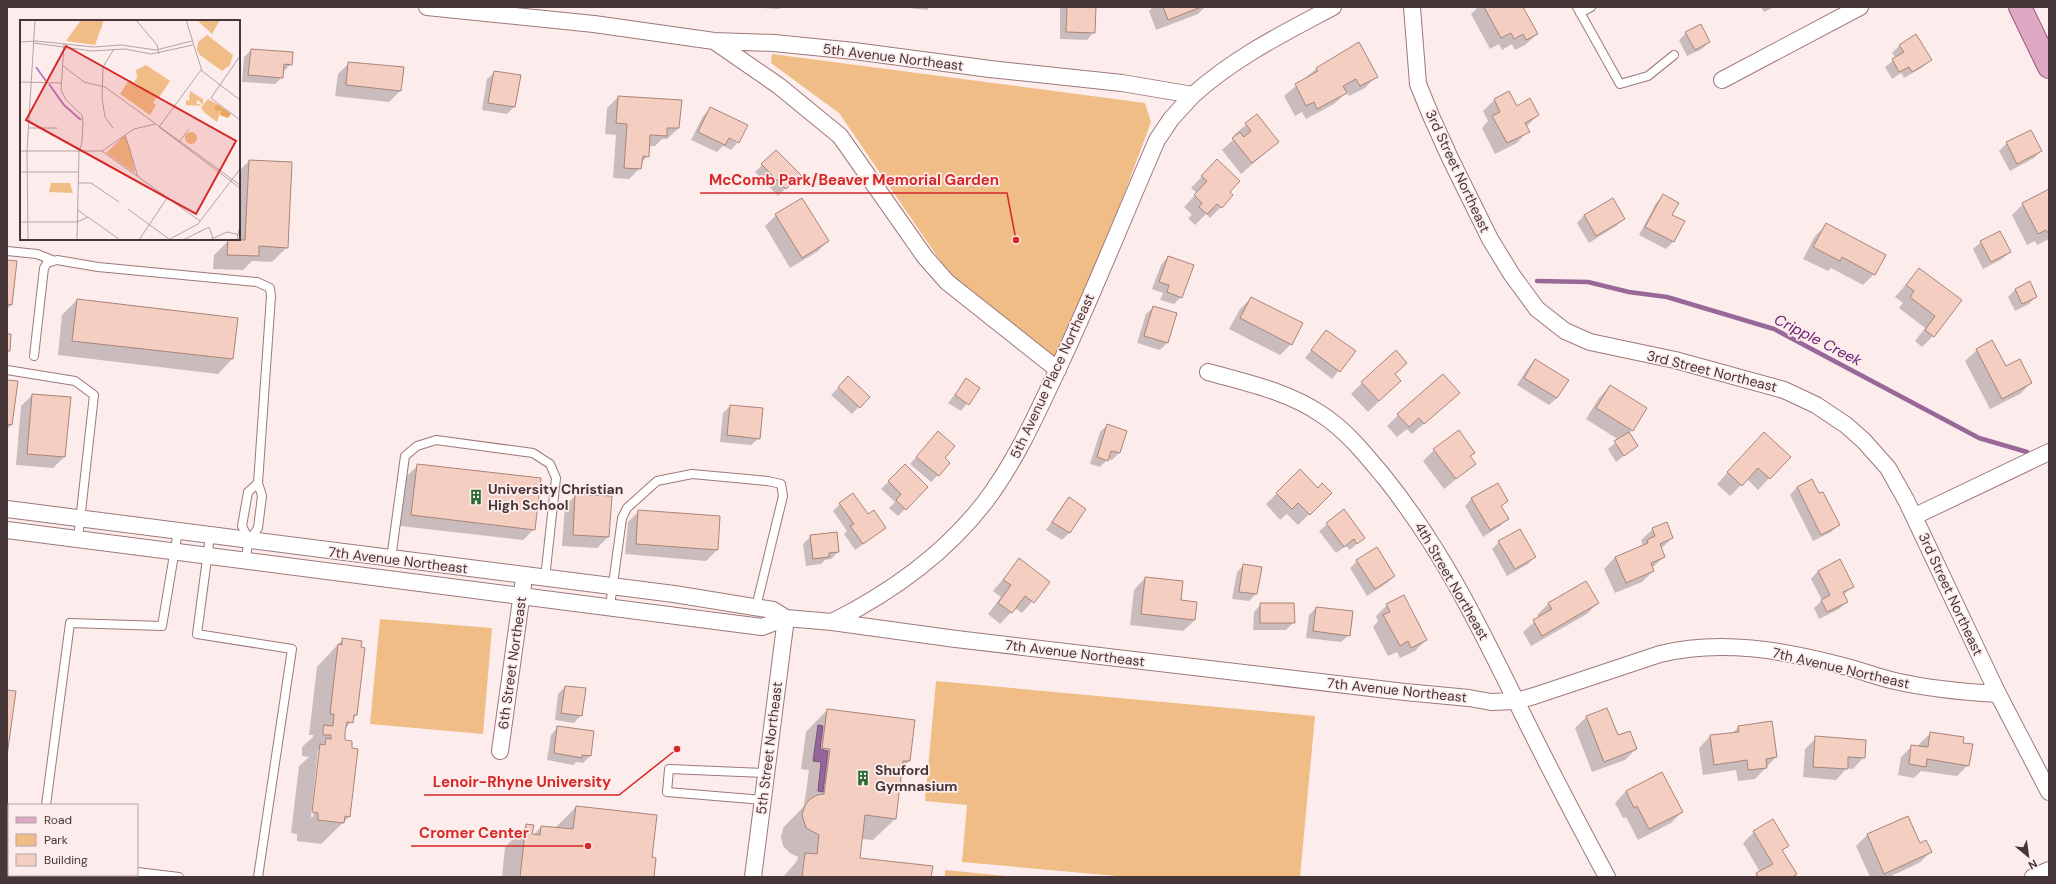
<svg xmlns="http://www.w3.org/2000/svg" width="2056" height="884" font-family="'DM Sans',sans-serif">
	<rect width="100%" height="100%" fill="#fdecec"/>
	<path fill="#f0bd87" d="M772 54 1145 103 1151 122 1061 363 952 278 839 113 771 63Z
		M380 619 492 628 483 734 370 724Z
		M936 681 1315 716 1300 877H1128L962 862 967 805 925 801Z
		M945 870 1016 877H945Z"/>
	<path fill="#b97dc2" stroke="#976898" d="M818 725 823 726 820 749 828 751 823 792 818 791 821 762 813 761Z"/>
	<path fill="#0003" fill-rule="evenodd" d="M748 7H782L779 9Z
		M900 7H930L927 10Z
		M1060 7H1095L1094 32 1087 40 1060 39Z
		M1153 7H1205L1198 14 1156 30 1149 11Z
		M1478 7H1522L1537 34 1525 45 1515 50 1512 44 1502 50 1499 44 1490 49 1471 14Z
		M1761 7H1774L1764 12Z
		M1686 33 1709 42 1702 49 1687 56 1679 40Z
		M1900 45 1930 60 1923 67 1904 78 1901 73 1892 79 1885 67 1896 58 1892 53Z
		M251 50 291 64 283 72 282 77 275 84 242 82 244 57Z
		M349 63 400 91 389 102 335 96 338 74Z
		M1317 68 1376 76 1365 88 1349 96 1347 92 1334 104 1306 119 1302 112 1295 116 1284 96Z
		M495 72 514 107 507 114 482 110 487 79Z
		M1509 92 1516 107 1538 115 1526 127 1528 131 1517 143 1495 154 1482 128 1488 121 1483 111 1494 100Z
		M618 97 680 101 679 128 667 139H662L655 146H648V156L641 163 640 168 629 179 613 178 616 135 605 134 607 108Z
		M710 109 738 142 731 150 723 146 717 152 691 140 703 116ZM724 136 737 141V143Z
		M1257 115 1278 142 1241 174 1222 150 1236 137 1234 135Z
		M2007 143 2041 151 2034 158 2010 171 1999 151Z
		M776 151 799 175 778 196 755 172Z
		M249 161 287 247 272 262 252 261 243 270 213 269 214 255 229 240 239 239V171Z
		M1217 161 1228 192 1221 207 1210 218 1206 214 1195 225 1188 218 1192 215 1184 207 1197 193 1191 188Z
		M2049 190V239L2037 245 2035 241 2027 245 2012 215 2023 204Z
		M1663 196 1671 215 1684 222 1673 242 1666 249 1639 235 1656 203Z
		M776 215 828 241 817 252 790 268 765 226Z
		M1584 215 1624 219 1616 226 1589 243 1577 223Z
		M1826 225 1874 274 1863 285 1831 268 1828 271 1803 259 1815 236Z
		M1981 242 2010 252 2002 259 1983 269 1973 249Z
		M1168 257 1181 297 1174 304 1160 300 1163 293 1152 289 1161 265Z
		M7 261 11 305 7 309Z
		M1919 269 1961 301 1933 336 1922 347 1915 341 1925 328 1899 308 1903 303 1895 297Z
		M2029 283 2036 296 2029 304 2015 311 2008 297 2015 290Z
		M1251 298 1291 344 1280 355 1229 329 1240 309Z
		M77 300 237 319 232 359 218 374 58 355 62 315Z
		M1154 307 1176 314 1167 343 1160 350 1137 343 1146 314Z
		M1326 331 1354 351 1332 379 1305 358Z
		M1977 350 2005 367 2031 383 2020 394 1990 409 1965 361Z
		M1535 360 1557 398 1549 405 1517 385 1528 368Z
		M1394 374 1400 381 1368 412 1351 394 1362 383Z
		M848 378 868 397 852 414 831 395Z
		M966 380 979 388 961 411 948 403Z
		M7 381 11 425 7 429Z
		M1610 386 1632 430 1629 434 1637 446 1616 462 1608 449 1619 440 1586 419 1599 398Z
		M32 395 64 457 53 468 16 465 21 406Z
		M1447 404 1412 434 1407 429 1397 437 1387 426 1398 415Z
		M730 406 759 438 751 445 720 442 723 413Z
		M1107 425 1126 431 1119 453 1112 460 1108 459 1100 467 1090 464 1100 432Z
		M938 433 943 459 938 475 931 482 910 464Z
		M1753 445 1789 457 1758 490 1747 479 1730 496 1717 484Z
		M1434 450 1474 452 1469 457 1474 464 1444 489 1423 461Z
		M418 465 534 529 523 540 400 526 407 476Z
		M905 465 927 487 898 516 889 508 895 502 881 489Z
		M1300 471 1318 489 1331 493 1298 525 1287 514 1280 520 1266 504Z
		M1797 487 1819 495 1839 525 1831 532 1813 541 1790 495Z
		M576 495 611 497 608 537 597 548 562 546 565 506Z
		M1069 498 1085 509 1069 533 1062 540 1046 530 1062 506Z
		M1472 498 1507 501 1501 507 1508 519 1500 526 1483 537 1465 506Z
		M840 504 867 515 885 528 855 550 844 534 847 531 833 511Z
		M639 511 717 550 706 561 625 554 628 522Z
		M1344 511 1364 537 1350 550 1346 546 1336 553 1319 531Z
		M1653 529 1672 538 1661 549 1664 557 1652 568 1653 571 1642 582 1615 593 1604 569 1615 557 1642 546 1643 545 1641 540Z
		M811 536 838 552 831 559 825 560 821 564 806 566 803 544Z
		M1499 542 1535 556 1528 564 1507 576 1492 549Z
		M1019 560 1049 582 1022 613 1015 608 1000 624 988 614 1001 597 993 591Z
		M1357 561 1394 576 1387 583 1367 596 1350 568Z
		M1244 565 1256 594 1249 601 1232 599 1237 572Z
		M1818 571 1853 587 1843 595 1847 602 1839 609 1819 619 1814 608 1822 600 1811 579Z
		M1145 578 1180 601 1195 620 1183 631 1130 625 1134 590Z
		M1598 603 1587 614 1531 646 1523 632 1539 618 1537 615 1548 604Z
		M1261 604 1294 622 1286 630H1253L1254 612Z
		M1387 605 1426 640 1415 651 1400 658 1397 652 1388 656 1373 627 1378 621 1376 616Z
		M1316 608 1352 612 1349 635 1341 642 1306 638 1309 615Z
		M343 639 364 648 356 715 345 729 343 741 349 817 321 844 297 841V834L291 833 299 766 309 757 302 756V747L313 737V735H309L317 667ZM321 748 313 817H311L318 750Z
		M565 687 581 715 574 723 555 720 558 694Z
		M827 710 909 761 901 769 895 819 873 840 862 839 859 858 930 877H783L797 861 798 857 790 853 783 846 781 837 783 828 804 806 809 770 801 769 806 732Z
		M1586 717 1617 737 1636 749 1625 760 1592 772 1575 728Z
		M558 727 590 756 583 763 576 762 573 765 547 760 551 735Z
		M1738 727 1776 757 1755 779 1738 781 1736 770 1703 775 1699 748 1710 736 1732 734Z
		M1931 733 1962 744 1968 765 1957 776 1921 771 1914 778 1898 775 1901 757 1912 746 1919 747V744Z
		M1816 738 1864 757 1853 769 1847 768 1836 780 1803 777 1805 749Z
		M1662 773 1682 812 1671 823 1638 840 1626 817 1623 818 1615 803 1626 791Z
		M576 807 651 858 653 877H502L505 847 527 825 533 835 541 827 555 828Z
		M1907 817 1920 844 1931 852 1919 863 1889 877H1870L1856 846 1867 835Z
		M1754 832 1788 845 1782 851 1795 874 1792 877H1754L1760 872 1743 843Z"/>
	<g fill="none" stroke-linecap="round" stroke-linejoin="round">
		<path stroke="#976898" stroke-width="4.5" d="M1537 281 1588 282 1629 292 1667 297 1774 329 1979 438 2027 452"/>
	</g>
	<path fill="#f4cec0" stroke="#a98578" d="M1067 7H1096L1095 33 1066 32Z
		M1163 7H1201L1168 20Z
		M1484 7H1523L1538 34 1526 40 1523 34 1514 39 1511 33 1501 38Z
		M1701 24 1710 42 1695 50 1685 32Z
		M1916 34 1932 60 1912 72 1909 67 1899 72 1892 59 1904 52 1899 45Z
		M1359 42 1378 77 1360 86 1356 79 1343 86 1347 93 1317 109 1314 102 1306 106 1295 84 1318 71 1316 68Z
		M251 49 293 52 292 65 284 64 283 78 248 75Z
		M348 62 404 67 401 91 346 85Z
		M494 71 521 75 515 107 488 103Z
		M1509 91 1517 106 1530 98 1539 115 1525 123 1530 132 1507 143 1492 116 1500 112 1494 99Z
		M618 96 682 100 679 128H667V136L650 135 649 157 643 156 641 169 624 168 627 124 616 123Z
		M710 107 748 125 739 143 729 138 725 145 698 132Z
		M1257 114 1279 142 1252 163 1232 138 1240 132 1244 137 1251 131 1245 123Z
		M2031 130 2042 151 2017 164 2006 142Z
		M776 150 801 175 786 189 761 164Z
		M1217 159 1240 181 1230 192 1233 195 1222 208 1217 204 1207 214 1199 207 1202 203 1194 195 1207 181 1201 176Z
		M249 160 292 162 288 248 259 246V256L227 255 228 239 245 240Z
		M2049 189V234L2046 230 2038 234 2022 203Z
		M1663 194 1679 203 1672 215 1685 221 1674 242 1645 227Z
		M802 198 829 241 802 258 775 214Z
		M1613 198 1625 219 1596 236 1584 215Z
		M1826 223 1886 255 1875 275 1842 257 1840 261 1813 247Z
		M2000 231 2011 252 1991 262 1980 241Z
		M1168 256 1194 265 1182 298 1167 292 1169 285 1159 282Z
		M7 260 17 261 12 305 7 304Z
		M1919 268 1962 300 1934 337 1925 330 1935 316 1910 297 1914 291 1906 285Z
		M2030 281 2037 297 2022 304 2015 289Z
		M1251 297 1303 323 1292 345 1240 318Z
		M77 299 238 318 233 359 72 341Z
		M1153 306 1177 313 1168 343 1144 336Z
		M1326 330 1356 351 1340 372 1311 350Z
		M7 334H11L10 351H7Z
		M1992 340 2006 366 2020 359 2032 383 2002 399 1976 349Z
		M1396 350 1407 363 1395 374 1401 381 1379 401 1361 382Z
		M1535 359 1569 380 1557 398 1524 378Z
		M1443 374 1460 393 1424 424 1419 418 1409 427 1397 414Z
		M848 376 870 397 860 408 838 387Z
		M966 378 980 388 969 405 955 395Z
		M7 380 18 381 12 425 7 424Z
		M1610 385 1647 408 1633 431 1596 408Z
		M32 394 71 397 65 457 27 454Z
		M730 405 763 408 760 439 727 435Z
		M1107 424 1127 431 1120 453 1111 451 1108 461 1097 457Z
		M1459 430 1475 453 1470 456 1476 464 1456 479 1433 449Z
		M938 431 955 446 945 458 950 463 939 476 916 457Z
		M1629 432 1638 446 1624 456 1614 441Z
		M1764 432 1791 457 1770 479 1758 468 1742 486 1727 472Z
		M417 464 541 478 535 530 411 515Z
		M905 464 928 487 906 510 896 500 901 494 888 481Z
		M1300 469 1318 488 1322 483 1332 493 1310 515 1298 503 1292 509 1276 493Z
		M1812 479 1819 493 1823 492 1840 525 1821 535 1797 487Z
		M1498 483 1508 501 1501 506 1509 519 1490 530 1471 498Z
		M853 493 868 514 874 510 886 528 863 544 850 526 854 524 839 503Z
		M575 494 612 496 609 537 573 535Z
		M1069 497 1086 509 1070 533 1052 522Z
		M1344 509 1365 538 1357 544 1354 539 1344 547 1326 523Z
		M638 510 720 516 718 550 636 544Z
		M1667 522 1673 538 1660 544 1665 557 1651 563 1654 571 1626 583 1615 557 1648 543 1647 540 1655 536 1652 528Z
		M1520 529 1536 557 1515 569 1498 541Z
		M837 532 839 552 829 553V557L813 559 810 535Z
		M1377 547 1395 576 1375 589 1356 560Z
		M1019 558 1050 582 1034 603 1025 596 1012 613 998 603 1011 585 1003 580Z
		M1840 559 1854 587 1843 592 1848 602 1827 612 1821 600 1830 595 1818 571Z
		M1243 564 1262 567 1257 594 1239 592Z
		M1145 577 1183 581 1181 600 1197 602 1195 620 1141 614Z
		M1586 581 1599 603 1542 636 1533 620 1552 609 1548 603Z
		M1404 595 1427 640 1411 648 1408 641 1400 646 1383 615 1390 612 1386 604Z
		M1260 603H1294L1295 623H1260Z
		M1316 607 1353 611 1350 636 1313 631Z
		M342 638 362 641 361 647 365 648 357 715H354L353 723 347 722 345 732V740L352 741V748L358 749 350 817 345 816 344 823 318 820V813L312 812 320 744 325 745 326 738 331 739V735H323V729L324 725 333 726 334 714H330L338 644 342 645Z
		M565 686 586 688 582 716 561 713Z
		M7 690 16 691 7 756Z
		M1607 708 1618 735 1630 731 1637 749 1604 762 1586 716Z
		M827 709 915 720 910 761H903L896 819 865 815 860 858 933 866 931 877H802L805 853 817 854 819 835 806 828 802 815 805 805 809 800 817 795 824 794 830 749 822 748Z
		M1772 721 1777 757 1766 759 1767 768 1748 770 1747 760 1714 765 1710 735 1739 732 1738 726Z
		M557 726 594 731 591 756 582 755V758L554 753Z
		M1930 732 1964 737 1963 743 1973 744 1969 766 1927 759 1926 767 1909 764 1911 745 1928 747Z
		M1815 736 1866 740 1865 758 1848 757V769L1813 767Z
		M1662 772 1683 812 1649 829 1637 806 1634 808 1626 791Z
		M576 806 657 815 652 857 656 858 654 877H520L526 824 534 825 532 834 540 835 541 826 573 829Z
		M1908 816 1920 843 1926 840 1932 852 1884 874 1867 834Z
		M1773 819 1789 846 1782 850 1797 874 1792 877H1758L1756 873 1773 864 1753 831Z"/>
	<g fill="none" stroke-linecap="round" stroke-linejoin="round">
		<g stroke="#9e787a" stroke-width="10">
			<path id="service" d="M1577 7 1620 84 1648 76 1674 55
				M1580 13 1591 7
				M7 251 37 254 52 260
				M34 356 44 268 47 263 57 260 98 267 257 282 270 288 271 296 258 483
				M7 370 75 381 94 395 78 539
				M210 536 197 634 292 649 258 877
				M391 559 405 456 417 446 436 440 533 453 550 464 556 478 545 578
				M245 560 249 541 258 528 262 496 258 483 248 492 242 526 249 540
				M610 606 622 518 627 508 657 481 692 474 768 481 781 484 783 496 756 607
				M763 800 667 792 669 769 766 773
				M46 805 70 623 162 626 178 531
				M137 872 179 877"/>
		</g>
		<g stroke="#9e787a" stroke-width="18">
			<path id="minor" d="M427 7 594 24 714 41 774 43 854 51 990 69 1122 83 1193 95C1235 57 1284 33 1333 7
				M1412 7 1418 84 1431 116 1450 158 1490 239 1512 275 1537 309 1565 331 1590 342 1675 360 1784 390 1816 405 1846 425 1864 441 1888 468 1906 500 1998 694 2049 792
				M714 41 779 86 840 136 925 257 947 282 1058 370
				M1722 80 1860 7
				M1208 372C1247 383 1287 391 1321 414 1347 431 1365 454 1385 478 1444 552 1480 628 1522 713 1549 768 1578 823 1607 877
				M7 509 674 594 773 610 786 618
				M1915 516 2049 452
				M7 530 762 627 786 618 832 622 956 639 1405 692 1469 698 1491 702 1516 701 1534 696 1660 654C1720 639 1783 650 1843 666 1860 670 1877 677 1895 681 1929 689 1963 692 1998 694
				M832 622C890 593 944 555 985 502 1015 462 1035 418 1056 373 1092 297 1123 218 1157 140L1171 119 1193 95
				M500 751 523 585
				M753 877 786 618
				M2033 877 2049 870"/>
		</g>
		<g stroke="#9b5a79" stroke-width="24">
			<path id="primary" d="M2020 7 2049 67"/>
		</g>
		<use href="#service" stroke="#fff" stroke-width="8"/>
		<use href="#minor" stroke="#fff" stroke-width="16"/>
		<use href="#primary" stroke="#dea7c4" stroke-width="22"/>
	</g>
	<defs>
		<g id="building-bare" transform="scale(1.2)"><path d="M-4-6H4V6H1V3H-1V6H-4ZM-2.5-4.3h1.7v1.8h-1.7ZM.8-4.3h1.7v1.8H.8ZM-2.5-1h1.7V.8h-1.7ZM.8-1h1.7V.8H.8Z" fill="#2b6c36" stroke="#fdecec" stroke-width="2.5" paint-order="stroke"/></g>
	</defs>
	<g fill-rule="evenodd">
		<use href="#building-bare" x="476" y="497"/>
		<use href="#building-bare" x="863" y="778"/>
	</g>
	<g text-anchor="middle" stroke-width="3.5" stroke-linejoin="round" paint-order="stroke">
		<g font-size="14" fill="#473637" stroke="#fdecec">
			<text transform="translate(893 57) rotate(7)" y="5">5th Avenue Northeast</text>
			<text transform="translate(1458 171) rotate(65)" y="5">3rd Street Northeast</text>
			<text transform="translate(1712 371) rotate(14)" y="5">3rd Street Northeast</text>
			<text transform="translate(1052 376) rotate(-65)" y="5">5th Avenue Place Northeast</text>
			<text transform="translate(398 560) rotate(7)" y="5">7th Avenue Northeast</text>
			<text transform="translate(1452 581) rotate(60)" y="5">4th Street Northeast</text>
			<text transform="translate(1951 594) rotate(65)" y="5">3rd Street Northeast</text>
			<text transform="translate(1075 653) rotate(7)" y="5">7th Avenue Northeast</text>
			<text transform="translate(512 663) rotate(-82)" y="5">6th Street Northeast</text>
			<text transform="translate(1841 668) rotate(13)" y="5">7th Avenue Northeast</text>
			<text transform="translate(1397 690) rotate(6)" y="5">7th Avenue Northeast</text>
			<text transform="translate(769 748) rotate(-83)" y="5">5th Street Northeast</text>
		</g>
		<g font-size="14" font-weight="bold" fill="#473637" stroke="#fdecec" text-anchor="start">
			<text x="488" y="494">University Christian<tspan x="488" dy="16">High School</tspan></text>
			<text x="875" y="775">Shuford<tspan x="875" dy="16">Gymnasium</tspan></text>
		</g>
		<g font-size="15" font-style="italic" fill="#6b2377" stroke="#fdecec">
			<text transform="translate(1818 340) rotate(27)" y="5">Cripple Creek</text>
		</g>
	</g>
	<g transform="translate(20 20)">
		<rect width="220" height="220" fill="#fdecec"/>
		<path d="M61 0H84L75 25 46 21ZM177 0H200L192 14ZM187 15 213 35 210 45 202 51 180 35 177 30 178 22ZM126 45 150 61 138 79 114 62 117 58 116 50ZM109 60 136 78 133 83 136 85 130 95 100 74ZM170 71 183 79V85L188 79 197 84 194 87 201 90 197 102 185 93 181 88 183 85 178 80 176 83 183 86 166 85V80L169 81ZM165 118a6 6 0 1 1 12 0a6 6 0 1 1-12 0ZM105 115 110 127 115 153 86 133ZM31 163H50L53 173 29 172Z" fill="#f0bd87"/>
		<path d="M197 84 211 94 208 98 200 95 201 90 196 91 194 87Z" fill="#e8a65d"/>
		<path fill="none" stroke="#b97dc2" stroke-width="2" d="M16 47 26 61M29 64 44 85 61 100"/>
		<path fill="none" stroke="#b4a3a4" stroke-width="1" d="M116 0 137 25 139 34M166 0 182 51 220 80M0 22 16 21 74 27 101 25 136 30 172 21M14 23 72 31 105 29 131 34 173 25M44 24 41 70 46 80 62 95 63 102 62 122 59 132 57 220M220 36 191 78 220 100M42 45 64 62 85 67 220 165M0 62 41 63M139 107 220 168M139 107 181 50M9 108H37M93 108 85 97 82 78 83 47 94 29M105 115 118 157M159 122 169 109M0 131H82L180 201M82 131 114 109 135 104M0 152H58M58 163H71L99 182M57 189 67 197M108 189 149 219M0 202H57L68 197 100 220M8 220 7 131 15 0M119 220 147 178M148 220 178 204 220 149M163 220 189 207 193 218M189 220 207 212 220 215M217 220 220 205"/>
		<path fill="#d62828" fill-opacity="0.15" stroke="#d62828" stroke-width="2" d="M46 26 216 121 176 194 6 100Z"/>
		<rect width="220" height="220" fill="none" stroke="#473637" stroke-width="2"/>
	</g>
	<path fill="none" stroke="#d62828" stroke-width="1.5" d="M1016 240L1007 193H700M677 749L619 795H424M588 846L537 846H411"/>
	<g fill="#d62828" stroke="#fdecec" stroke-width="1.5">
		<circle cx="1016" cy="240" r="4"/>
		<circle cx="677" cy="749" r="4"/>
		<circle cx="588" cy="846" r="4"/>
	</g>
	<g font-size="15" text-anchor="middle" font-weight="bold" fill="#d62828" stroke="#fdecec" stroke-width="3.5" stroke-linejoin="round" paint-order="stroke">
		<text x="854" y="185">McComb Park/Beaver Memorial Garden</text>
		<text x="522" y="787">Lenoir-Rhyne University</text>
		<text x="474" y="838">Cromer Center</text>
	</g>
	<rect width="2056" height="884" fill="none" stroke="#473637" stroke-width="16"/>
	<rect x="8" y="804" width="130" height="72" fill="#fdecec" stroke="#b4a3a4"/>
	<rect x="16" y="817" width="20" height="6" fill="#dea7c4" stroke="#b4a3a4"/>
	<text x="44" y="824" font-size="12" fill="#473637">Road</text>
	<rect x="16" y="834" width="20" height="12" fill="#f0bd87" stroke="#b4a3a4"/>
	<text x="44" y="844" font-size="12" fill="#473637">Park</text>
	<rect x="16" y="854" width="20" height="12" fill="#f4cec0" stroke="#b4a3a4"/>
	<text x="44" y="864" font-size="12" fill="#473637">Building</text>
	<g transform="translate(2028 856) rotate(151)" stroke="#fdecec" stroke-width="3" paint-order="stroke">
	<path d="M0-3L7 15L0 10L-7 15Z" fill="#473637"/>
	<text y="-6" font-size="11" font-weight="bold" text-anchor="middle" fill="#473637">N</text>
	</g>
</svg>
